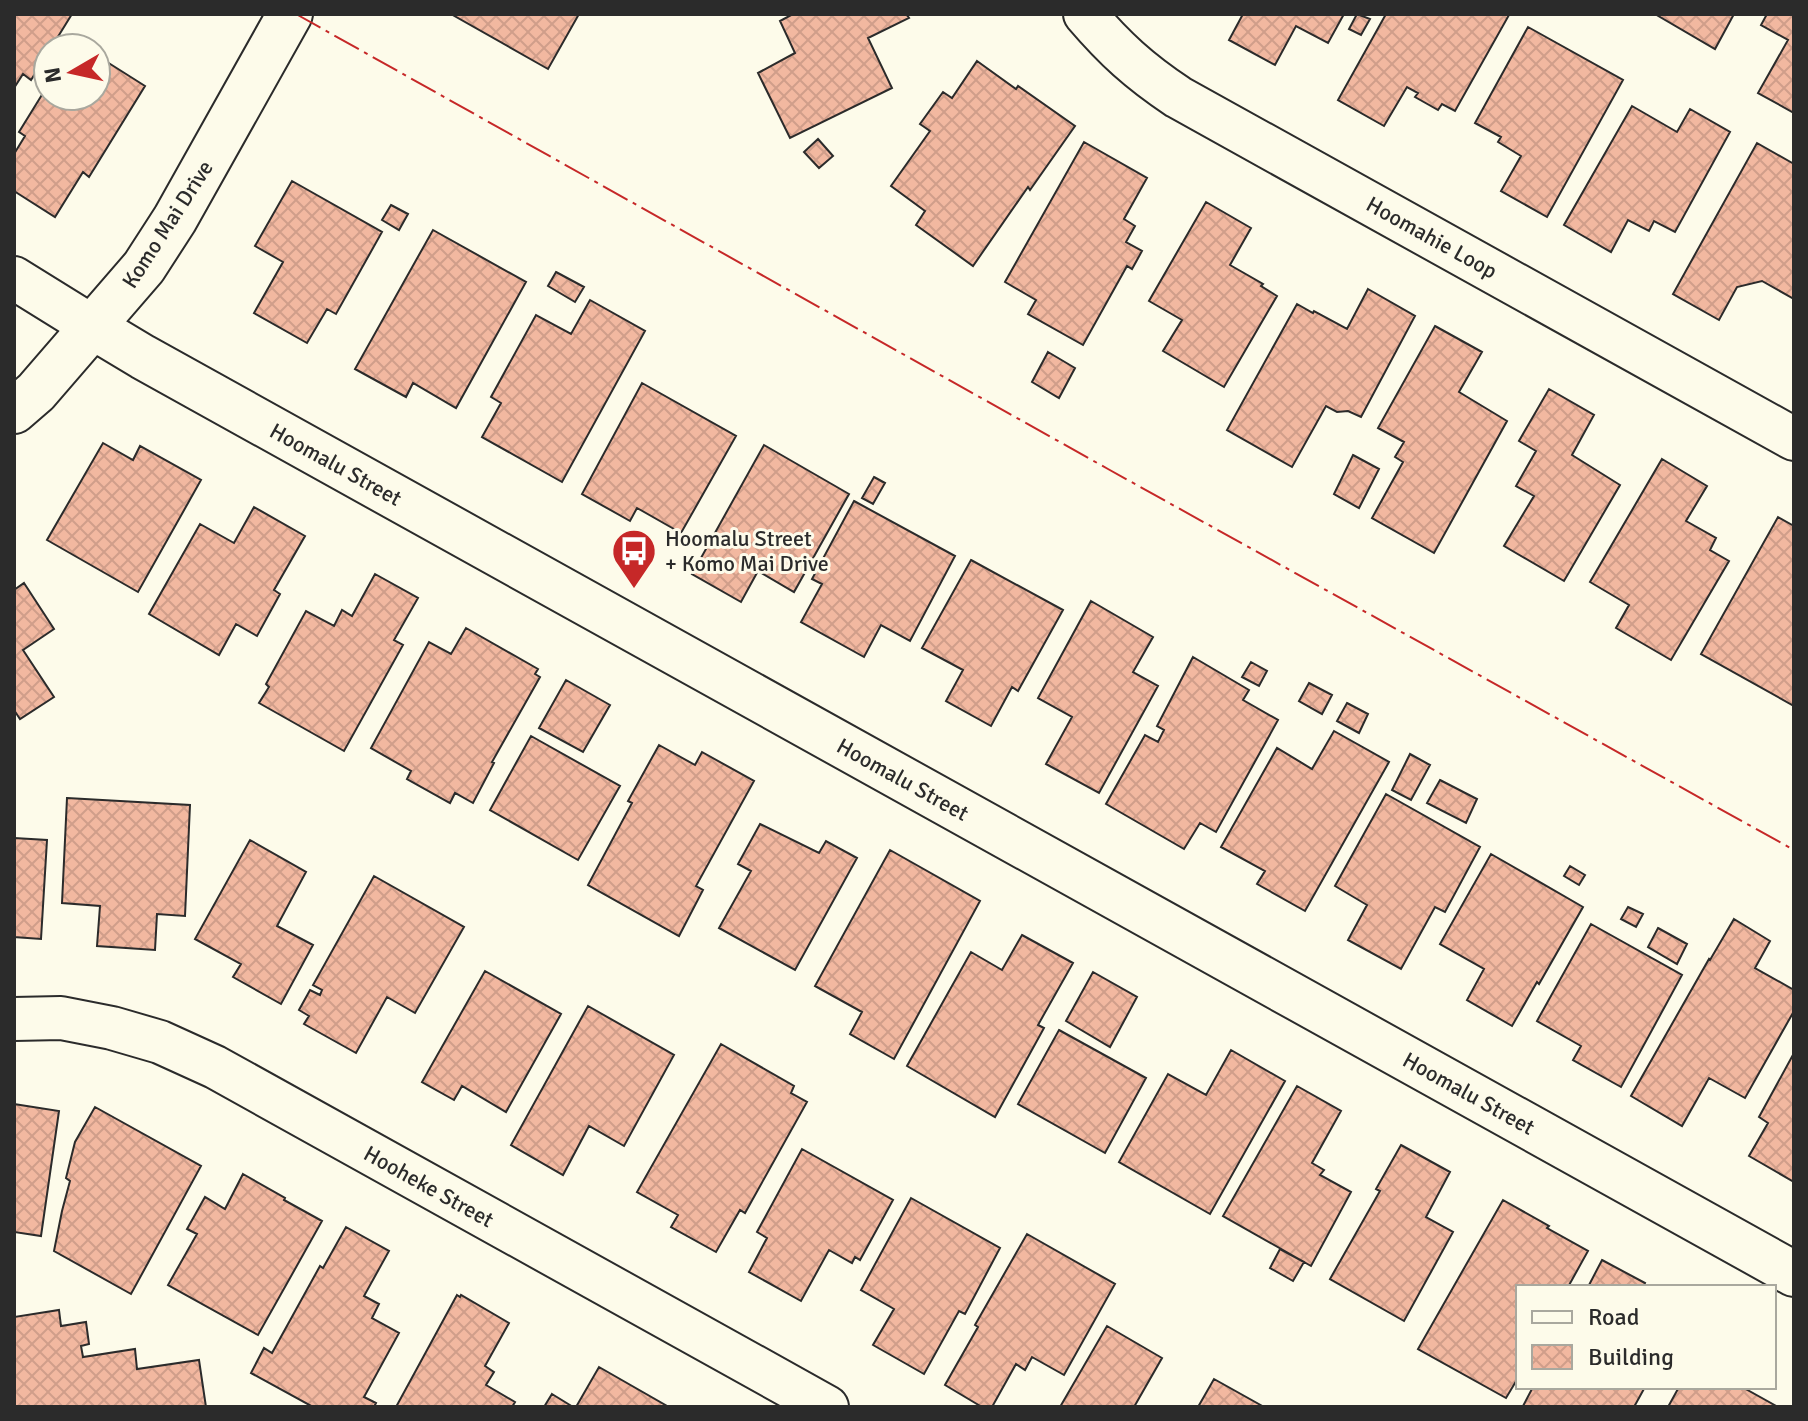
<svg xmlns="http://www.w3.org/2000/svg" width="1808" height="1421" font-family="Signika,sans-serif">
	<defs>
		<pattern id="building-cross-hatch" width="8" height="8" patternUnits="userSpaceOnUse" patternTransform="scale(2)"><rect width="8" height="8" fill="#f2b8a0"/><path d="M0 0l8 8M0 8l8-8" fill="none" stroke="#d09e8a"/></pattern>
	</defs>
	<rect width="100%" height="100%" fill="#fdfbea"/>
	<path fill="url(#building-cross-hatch)" stroke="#2b2b2b" stroke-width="2" d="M14 14H72L51 48H48V53L31 80 23 74 14 88Z
		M451 14H579L548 69Z
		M793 14H906L909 18 868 38 892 88 790 138 758 73 795 53 780 21Z
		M1243 14H1344L1328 43 1296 26 1275 65 1229 40Z
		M1357 14 1370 19 1361 35 1349 29Z
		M1386 14H1507L1509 15 1455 111 1442 104 1438 110 1415 97 1418 93 1407 87 1384 126 1338 100Z
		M1655 14H1734L1715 49Z
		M1767 14H1794V113L1758 93 1788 40 1761 25Z
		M1528 27 1623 80 1547 217 1501 191 1521 156 1498 142 1501 137 1475 123Z
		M96 55 145 86 89 177 83 172 55 217 14 191V154L25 136 19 132 48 85V96H96Z
		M977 61 1016 89 1018 86 1075 126 1030 190 1028 187 973 266 916 225 925 211 891 186 930 131 920 124 943 92 952 98Z
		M1632 106 1677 132 1690 109 1730 132 1675 232 1654 221 1649 231 1628 220 1611 252 1564 225Z
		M818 139 833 156 819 168 804 152Z
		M1084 142 1147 178 1124 219 1135 226 1126 242 1142 251 1132 269 1127 266 1083 345 1028 314 1036 300 1005 282Z
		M1757 143 1794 164V299L1762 281 1737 287 1719 320 1673 294Z
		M292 181 382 232 336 314 327 309 307 343 254 313 283 262 255 246Z
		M1206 202 1251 228 1230 265 1263 284 1261 286 1277 296 1224 387 1163 351 1182 320 1149 301Z
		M391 205 408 214 399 230 382 220Z
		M433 230 526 282 456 408 413 383 406 397 355 369Z
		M556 272 584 287 575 302 548 286Z
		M1368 289 1415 316 1361 417 1348 411 1337 412 1326 406 1292 467 1227 430 1297 304 1313 313 1314 311 1347 329Z
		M590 300 645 331 562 482 482 437 501 403 491 397 536 315 571 334Z
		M1435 326 1482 352 1459 392 1507 421 1434 553 1372 518 1403 462 1395 457 1404 442 1378 428Z
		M1048 352 1075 368 1059 398 1032 382Z
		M642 383 736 436 681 533 637 508 630 521 582 494Z
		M1549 389 1594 415 1572 455 1620 485 1564 581 1504 546 1534 496 1516 486 1536 451 1519 441Z
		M103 443 133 460 140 446 201 480 138 592 47 540Z
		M764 445 849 494 794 592 758 571 741 602 692 574Z
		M1353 455 1379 469 1359 508 1334 494Z
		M1662 459 1707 486 1686 521 1716 538 1710 550 1729 561 1671 660 1616 628 1629 605 1590 582Z
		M874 477 885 483 873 504 862 498Z
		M854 501 955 556 910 641 881 625 864 657 801 622 822 584 812 579Z
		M254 507 305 536 274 590 280 594 257 636 236 624 219 655 149 614 200 524 234 543Z
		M1778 517 1794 526V706L1701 654Z
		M971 560 1063 610 1018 691 1012 687 991 726 946 701 963 670 922 648Z
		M375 574 418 598 394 640 403 645 344 751 259 703 269 687 266 684 306 611 334 626 342 610 352 616Z
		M24 583 54 629 23 650 54 697 20 719 14 710V590Z
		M1091 601 1153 637 1133 672 1158 686 1099 793 1046 764 1072 717 1038 698Z
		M466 628 538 669 535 674 540 677 492 762 494 763 473 803 455 793 450 803 407 779 411 771 371 748 429 642 451 654Z
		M1193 657 1249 690 1243 700 1278 720 1216 832 1200 823 1184 849 1106 804 1145 735 1158 742 1164 730 1157 726Z
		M1251 662 1267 671 1259 686 1242 677Z
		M566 680 610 705 583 752 539 728Z
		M1309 683 1332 695 1322 714 1299 701Z
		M1347 703 1368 714 1359 733 1337 721Z
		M1334 731 1389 762 1305 911 1257 884 1265 871 1221 847 1277 748 1312 769Z
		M531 736 620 786 578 860 490 810Z
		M659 745 695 765 702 752 754 781 696 886 703 890 679 936 588 885 632 803 628 801Z
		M1410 754 1430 765 1411 800 1392 790Z
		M1440 780 1477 799 1466 823 1427 803Z
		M1386 794 1480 847 1445 912 1435 907 1401 969 1348 940 1367 905 1335 886Z
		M67 798 190 805 185 916 157 914 155 950 97 946 100 906 62 903Z
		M760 824 819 853 826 841 857 858 795 970 719 928 751 871 738 864Z
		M14 838 47 840 41 939 14 937Z
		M250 840 306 872 277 926 313 945 281 1004 233 977 241 964 195 939Z
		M890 850 980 901 894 1059 850 1034 862 1012 815 986Z
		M1491 854 1583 907 1539 984 1537 982 1512 1026 1467 1000 1484 969 1440 944Z
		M1570 866 1585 875 1579 885 1564 876Z
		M374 876 464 927 415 1013 387 997 356 1053 304 1024 309 1016 299 1010 310 990 320 995 322 990 313 985Z
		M1628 907 1643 914 1636 927 1621 919Z
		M1734 919 1770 941 1755 968 1794 990V1011L1745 1098 1709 1078 1682 1126 1631 1096 1709 959 1710 960Z
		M1591 924 1682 975 1621 1087 1573 1060 1581 1046 1537 1021Z
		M1658 928 1687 944 1677 964 1648 947Z
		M1022 935 1073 963 1038 1025 1044 1028 995 1117 907 1066 971 952 1002 970Z
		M485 971 561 1014 506 1112 462 1086 454 1100 422 1082Z
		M1093 972 1137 997 1110 1047 1066 1021Z
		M588 1006 674 1055 624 1146 589 1126 563 1175 511 1145Z
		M1059 1030 1146 1078 1105 1153 1018 1104Z
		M721 1044 794 1086 791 1093 807 1102 745 1213 740 1210 716 1252 671 1227 678 1215 637 1192Z
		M1231 1050 1285 1081 1210 1214 1119 1162 1168 1074 1206 1095Z
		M1794 1053V1182L1749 1156 1768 1123 1759 1117Z
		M1297 1086 1341 1111 1312 1163 1324 1170 1320 1175 1351 1192 1311 1266 1223 1216Z
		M14 1104 59 1111 41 1236 14 1232Z
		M95 1107 201 1166 131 1294 54 1251 62 1211 70 1181 66 1178 75 1142Z
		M1401 1145 1450 1172 1426 1217 1453 1232 1404 1321 1330 1279 1380 1191 1376 1189Z
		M802 1149 893 1200 860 1260 855 1257 852 1263 829 1250 801 1301 749 1272 767 1238 757 1232Z
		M243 1174 285 1198 284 1200 322 1221 258 1335 168 1285 197 1234 187 1229 205 1197 225 1209Z
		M911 1198 1000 1248 965 1314 959 1311 924 1374 873 1345 894 1309 861 1290Z
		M1503 1200 1549 1226 1547 1228 1588 1251 1568 1287H1518V1378L1506 1398 1418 1349Z
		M346 1227 389 1251 364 1296 379 1304 372 1318 399 1333 364 1397 376 1403 374 1407H313L251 1373 264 1348 272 1353 320 1266 323 1268Z
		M1027 1234 1115 1284 1064 1375 1032 1357 1025 1370 1016 1364 992 1407H982L945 1385 978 1327 975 1325Z
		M1280 1249 1304 1262 1293 1281 1270 1268Z
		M1602 1260 1645 1283 1643 1287H1588Z
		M457 1295 460 1297 461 1295 509 1323 485 1366 494 1372 486 1385 515 1402 512 1407H396Z
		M59 1310 61 1326 86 1322 89 1344 81 1346 83 1357 135 1349 137 1369 199 1360 206 1407H14V1317Z
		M1107 1326 1162 1358 1134 1407H1060Z
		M599 1367 667 1406 666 1407H576Z
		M1214 1379 1264 1407H1198Z
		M1533 1387H1645L1634 1407H1524L1523 1406Z
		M1679 1387H1742L1778 1407H1668Z
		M552 1394 573 1407H544Z"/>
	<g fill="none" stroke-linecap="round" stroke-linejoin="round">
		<g stroke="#2b2b2b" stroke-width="46">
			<path id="minor" d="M1085 14C1115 49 1139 71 1178 97L1794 439
				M14 278 93 327
				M14 1019 61 1018 112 1028 160 1042 215 1067 827 1407"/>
		</g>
		<g stroke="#2b2b2b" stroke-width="48">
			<path id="tertiary" d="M93 327 143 357 1794 1274
				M14 411 36 392 144 267 175 219 290 14"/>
		</g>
		<use href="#minor" stroke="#fdfbea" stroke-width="42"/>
		<use href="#tertiary" stroke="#fdfbea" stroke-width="44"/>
		<path stroke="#c62828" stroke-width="2" stroke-dasharray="28 6 4 6" stroke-linecap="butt" d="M296 14 1108 469 1794 850"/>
	</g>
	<defs>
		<g id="bus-pin" transform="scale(2.3)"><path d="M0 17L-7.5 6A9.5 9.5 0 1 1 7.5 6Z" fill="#c62828" stroke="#fdfbea"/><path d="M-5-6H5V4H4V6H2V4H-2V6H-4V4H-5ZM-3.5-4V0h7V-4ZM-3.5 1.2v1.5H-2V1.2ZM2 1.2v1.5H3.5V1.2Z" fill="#fff"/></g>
	</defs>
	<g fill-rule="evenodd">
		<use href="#bus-pin" x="634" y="551"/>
	</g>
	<g text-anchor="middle" stroke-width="6" stroke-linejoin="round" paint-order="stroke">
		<g font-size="22" fill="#2b2b2b" stroke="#fdfbea">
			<text transform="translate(167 224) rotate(-57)" y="8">Komo Mai Drive</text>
			<text transform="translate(1432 237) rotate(29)" y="8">Hoomahie Loop</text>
			<text transform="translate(336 464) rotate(29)" y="8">Hoomalu Street</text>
			<text transform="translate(903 779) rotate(29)" y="8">Hoomalu Street</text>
			<text transform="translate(1469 1093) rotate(29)" y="8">Hoomalu Street</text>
			<text transform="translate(429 1186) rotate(29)" y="8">Hooheke Street</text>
		</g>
		<g font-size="22" fill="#2b2b2b" stroke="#fdfbea" text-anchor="start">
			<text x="665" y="546">Hoomalu Street<tspan x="665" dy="25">+ Komo Mai Drive</tspan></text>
		</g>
	</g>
	<rect width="1808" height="1421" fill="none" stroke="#2b2b2b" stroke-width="32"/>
	<rect x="1516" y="1285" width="260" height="104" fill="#fdfbea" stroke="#a9a89e" stroke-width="2"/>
	<rect x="1532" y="1311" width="40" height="12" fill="#fdfbea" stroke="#a9a89e" stroke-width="2"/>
	<text x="1588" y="1325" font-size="24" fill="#2b2b2b">Road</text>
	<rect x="1532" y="1345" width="40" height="24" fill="url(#building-cross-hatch)" stroke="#a9a89e" stroke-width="2"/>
	<text x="1588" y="1365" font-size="24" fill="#2b2b2b">Building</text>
	<g transform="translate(72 72) rotate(261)"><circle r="38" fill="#fdfbea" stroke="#a9a89e" stroke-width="2"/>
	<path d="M0-6L14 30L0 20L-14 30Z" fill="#c62828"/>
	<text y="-12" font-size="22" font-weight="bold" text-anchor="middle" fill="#2b2b2b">N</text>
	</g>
</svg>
